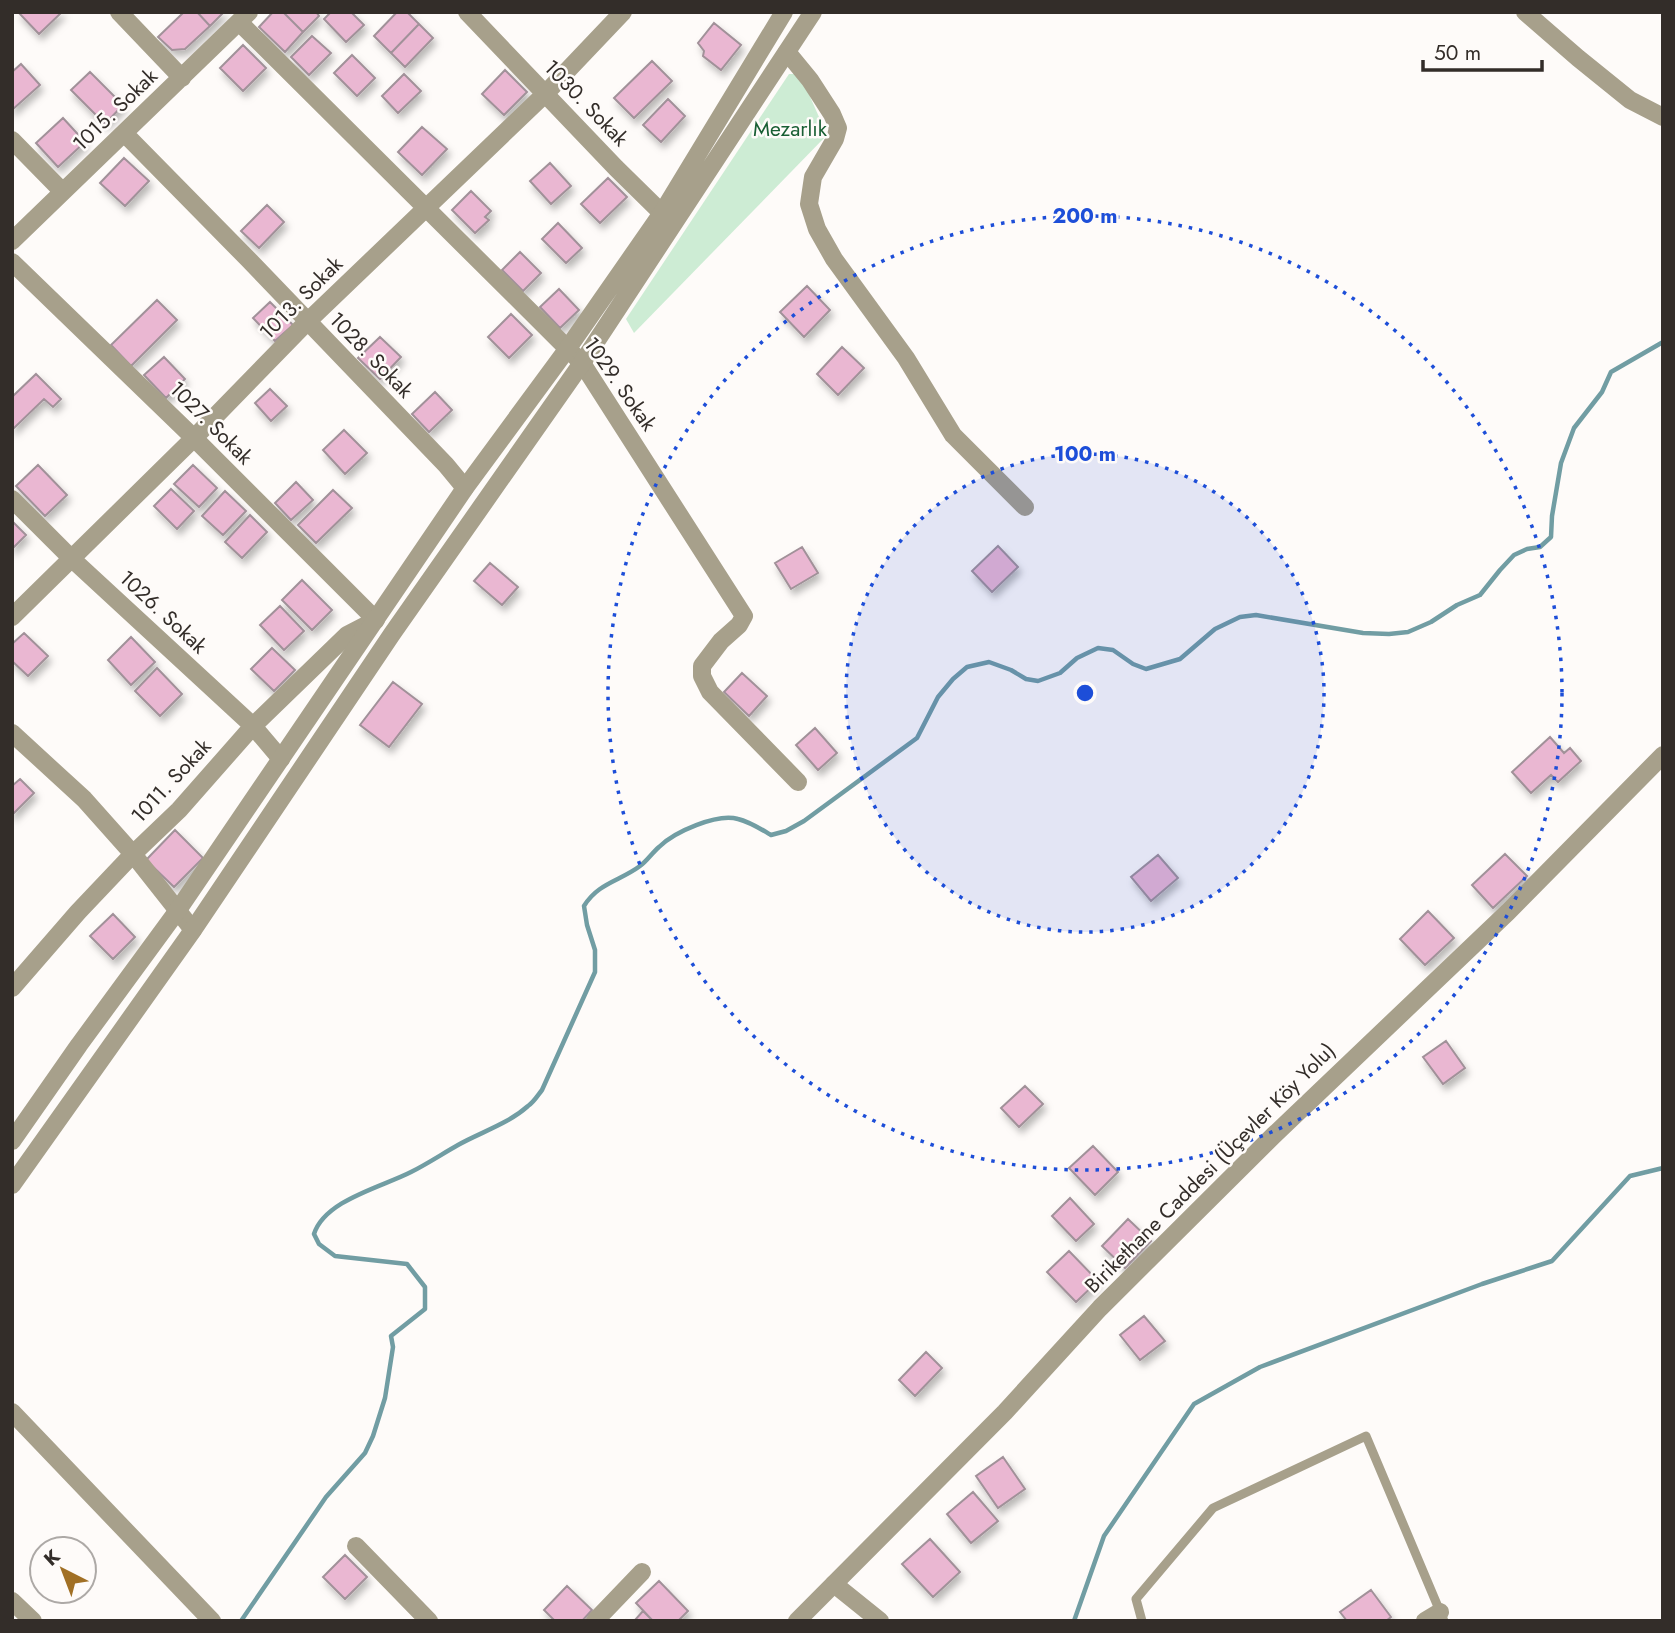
<svg xmlns="http://www.w3.org/2000/svg" width="1675" height="1633" font-family="Jost,sans-serif">
	<defs>
		<filter id="shadow"><feDropShadow dx="3" dy="5.5" stdDeviation="3.5" flood-color="#0004"/></filter>
	</defs>
	<rect width="100%" height="100%" fill="#fefbf9"/>
	<path fill="#cdecd4" d="M789 74H800L827 135 634 333 626 319Z"/>
	<g fill="none" stroke-linecap="round" stroke-linejoin="round">
		<path stroke="#719da3" stroke-width="4.5" d="M241 1621 326 1497 365 1453 373 1436 385 1398 393 1347 391 1336 425 1309V1287L407 1264 335 1256 319 1244 314 1234C325 1200 382 1187 411 1172 427 1164 442 1154 458 1145 481 1132 508 1124 528 1106 534 1102 538 1095 542 1090L595 972V950L587 925 584 906C598 883 620 881 640 866 647 861 652 853 659 847 674 832 717 813 738 819 750 822 761 829 771 835L786 831 804 821 917 738 938 697 953 679 967 667 989 662 1011 670 1026 679 1038 681 1060 673 1077 658 1098 648 1113 650 1133 664 1146 669 1180 659 1215 629 1240 617 1256 615 1363 633 1389 634 1408 632 1431 622 1457 605 1480 595 1500 570 1514 555 1527 549 1540 547 1551 537 1552 516 1561 463 1574 428 1602 392 1611 372 1663 342
			M1074 1621 1104 1536 1194 1404 1260 1367 1482 1284 1552 1261 1630 1176 1663 1168"/>
	</g>
	<path fill="#eab7d2" stroke="#a19199" stroke-width="2" filter="url(#shadow)" d="M18 12H62L39 34Z
		M184 12H197L210 26 185 49 172 50 158 37Z
		M197 12H224L210 26Z
		M273 12H283L303 32 285 52 259 27Z
		M283 12H316L319 16 303 32Z
		M331 12H351L364 25 346 42 324 19Z
		M397 12H407L419 24 391 53 374 36Z
		M714 23 741 45 721 70 703 56 704 51 698 43Z
		M419 24 433 38 405 67 391 53Z
		M312 36 331 53 309 75 291 57Z
		M243 45 266 68 243 91 220 68Z
		M352 55 375 78 357 96 334 73Z
		M652 61 672 81 634 118 614 98Z
		M21 64 40 85 12 110V72Z
		M505 70 527 92 504 115 482 94Z
		M90 72 123 105 105 124 71 90Z
		M404 74 421 91 398 113 382 96Z
		M668 99 685 116 661 142 643 125Z
		M63 118 85 142 58 167 36 143Z
		M422 127 447 149 422 175 398 152Z
		M124 158 149 181 125 206 100 183Z
		M550 163 571 186 551 204 530 181Z
		M608 178 627 197 600 223 581 204Z
		M471 191 491 211 485 217 489 220 475 233 452 210Z
		M267 205 284 222 259 248 241 231Z
		M558 223 582 248 566 263 542 239Z
		M520 252 541 273 523 291 502 270Z
		M807 286 830 310 804 337 780 312Z
		M559 289 579 310 560 328 540 307Z
		M157 300 177 320 131 366 111 345Z
		M270 302 293 325 275 341 253 318Z
		M511 314 532 335 509 358 488 337Z
		M380 337 401 357 380 379 358 358Z
		M842 347 864 368 838 395 817 374Z
		M164 357 185 379 166 398 144 375Z
		M36 374 61 399 53 407 44 399 13 429 12 397Z
		M270 389 287 406 271 421 255 403Z
		M435 392 452 410 429 432 412 414Z
		M344 430 367 453 345 474 323 450Z
		M38 465 67 495 45 516 16 486Z
		M193 465 217 488 199 507 174 484Z
		M296 482 313 500 291 520 275 503Z
		M171 489 194 511 177 529 154 506Z
		M333 490 352 508 316 543 298 525Z
		M225 491 246 511 223 535 202 516Z
		M250 515 267 532 242 558 225 542Z
		M12 521 26 535 12 549Z
		M998 546 1018 567 992 592 972 571Z
		M802 547 818 573 791 589 775 563Z
		M490 563 518 587 502 605 474 581Z
		M302 580 332 610 312 630 282 600Z
		M280 606 304 631 284 650 260 625Z
		M24 633 48 656 28 676 12 661V644Z
		M131 637 155 662 131 685 108 660Z
		M272 648 295 670 274 691 251 669Z
		M157 668 182 694 160 716 135 691Z
		M742 673 767 696 749 716 724 692Z
		M393 682 422 704 389 747 360 725Z
		M815 728 837 753 818 770 796 745Z
		M1550 737 1564 753 1570 748 1581 761 1558 782 1551 775 1531 793 1512 772Z
		M20 779 34 793 12 815V786Z
		M175 830 203 858 174 887 146 860Z
		M1505 854 1527 876 1493 908 1472 885Z
		M1158 855 1178 878 1151 901 1131 877Z
		M1428 911 1454 938 1425 965 1400 939Z
		M113 914 135 937 113 959 90 936Z
		M1446 1041 1465 1068 1443 1084 1423 1057Z
		M1025 1086 1043 1104 1019 1127 1001 1108Z
		M1093 1146 1118 1172 1095 1195 1069 1168Z
		M1070 1198 1094 1224 1076 1241 1052 1216Z
		M1128 1219 1151 1241 1125 1268 1102 1246Z
		M1069 1251 1098 1281 1076 1302 1047 1272Z
		M1144 1316 1165 1341 1140 1360 1120 1335Z
		M926 1352 942 1368 915 1396 899 1380Z
		M1003 1457 1025 1489 998 1508 976 1476Z
		M973 1492 998 1521 971 1543 947 1514Z
		M930 1539 960 1572 933 1597 902 1564Z
		M345 1555 367 1577 345 1599 323 1577Z
		M659 1581 688 1611 678 1621H653L636 1603Z
		M567 1586 592 1610 582 1621H555L544 1610Z
		M1371 1590 1391 1617 1386 1621H1347L1340 1612Z
		M643 1611 652 1620 634 1621Z"/>
	<g fill="none" stroke-linecap="round" stroke-linejoin="round">
		<path stroke="#a7a08b" stroke-width="9" d="M1142 1621 1136 1599 1213 1508 1366 1436 1444 1621"/>
		<path stroke="#a7a08b" stroke-width="18" d="M119 12 182 78
			M467 12 616 168 672 223
			M239 22 582 363 744 616 739 625 721 641 702 666V676L710 692 798 782
			M787 52 810 80 832 114 838 128 835 139 813 177 809 204 817 229 834 259 906 358 953 435 1025 507
			M125 134 248 259 446 465 465 488
			M12 140 62 191
			M12 241 249 12
			M12 262 194 438 376 620 347 635 253 726 179 810 133 854 78 912 12 988
			M12 499 71 558 253 726 281 759
			M12 617 194 438 307 322 546 93 623 12
			M12 733 84 799 133 854 193 930
			M12 1412 212 1621
			M356 1546 429 1621
			M834 1584 880 1621
			M12 1601 33 1621
			M595 1621 642 1572
			M1425 1621 1440 1612"/>
		<path stroke="#a7a08b" stroke-width="18" d="M1525 12 1578 58 1630 100 1663 117
			M12 1141 79 1045 178 910 465 488 568 348 662 213 784 12
			M12 1185 193 930 392 634 582 363 813 12
			M797 1621 1005 1412 1100 1308 1274 1135 1508 912 1663 755"/>
	</g>
	<circle cx="1085" cy="693" r="239" fill="#1d4ed8" fill-opacity=".12"/>
	<g fill="none" stroke="#1d4ed8" stroke-width="3.5" stroke-dasharray="3.5 7">
		<circle cx="1085" cy="693" r="239"/>
		<circle cx="1085" cy="693" r="477"/>
	</g>
	<g text-anchor="middle" stroke-width="5" stroke-linejoin="round" paint-order="stroke">
		<g font-size="21" fill="#332d29" stroke="#fefbf9">
			<text transform="translate(586 103) rotate(46)" y="7">1030. Sokak</text>
			<text transform="translate(115 110) rotate(-44)" y="7">1015. Sokak</text>
			<text transform="translate(301 298) rotate(-45)" y="7">1013. Sokak</text>
			<text transform="translate(371 355) rotate(46)" y="7">1028. Sokak</text>
			<text transform="translate(620 384) rotate(55)" y="7">1029. Sokak</text>
			<text transform="translate(211 423) rotate(45)" y="7">1027. Sokak</text>
			<text transform="translate(163 612) rotate(43)" y="7">1026. Sokak</text>
			<text transform="translate(171 781) rotate(-47)" y="7">1011. Sokak</text>
			<text transform="translate(1210 1168) rotate(-45)" y="7">Birikethane Caddesi (Üçevler Köy Yolu)</text>
		</g>
		<g font-size="21" fill="#195f34" stroke="#fefbf9">
			<text x="790" y="136">Mezarlık</text>
		</g>
	</g>
	<circle cx="1085" cy="693" r="10" fill="#1d4ed8" stroke="#fefbf9" stroke-width="3.5"/>
	<g font-size="21" text-anchor="middle" font-weight="bold" fill="#1d4ed8" stroke="#fefbf9" stroke-width="5" stroke-linejoin="round" paint-order="stroke">
		<text x="1085" y="223">200 m</text>
		<text x="1085" y="461">100 m</text>
	</g>
	<rect width="1675" height="1633" fill="none" stroke="#332d29" stroke-width="28"/>
	<g transform="translate(63 1570) rotate(318)"><circle r="33" fill="#fefbf9" stroke="#ada9a6" stroke-width="2"/>
	<path d="M0-5L12 26L0 18L-12 26Z" fill="#a17025"/>
	<text y="-10" font-size="19" font-weight="bold" text-anchor="middle" fill="#332d29">K</text>
	</g>
	<path d="M1423 60v10h119v-10" fill="none" stroke="#332d29" stroke-width="3.5"/>
	<text x="1434" y="60" font-size="21" fill="#332d29" stroke="#fefbf9" stroke-width="5" paint-order="stroke">50 m</text>
</svg>
